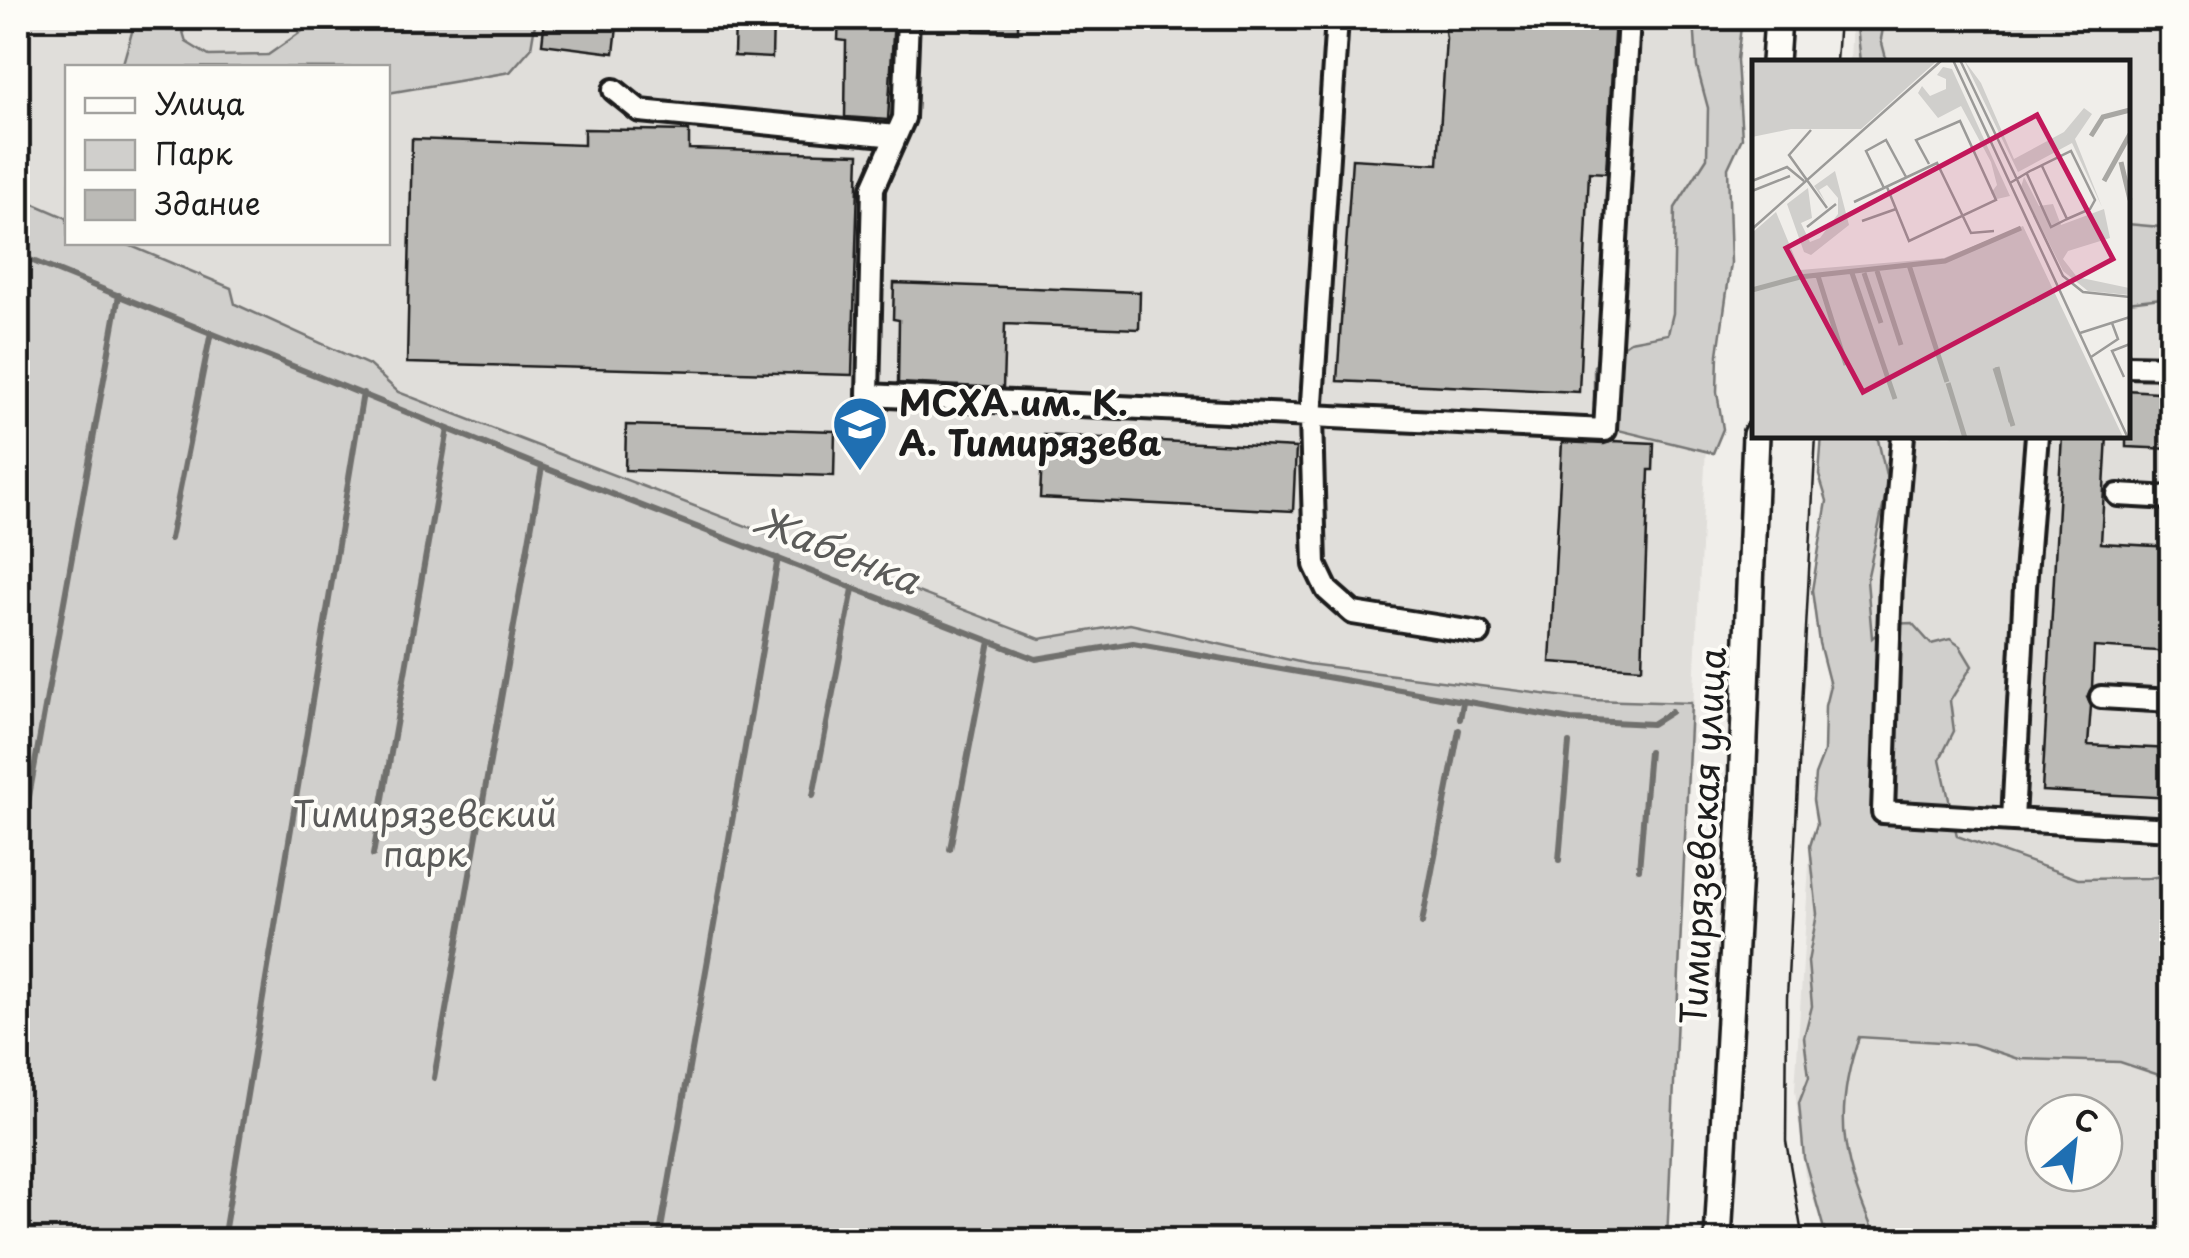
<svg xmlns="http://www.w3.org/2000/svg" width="2189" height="1258" font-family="'Playpen Sans',sans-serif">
	<rect width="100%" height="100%" fill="#f0eeea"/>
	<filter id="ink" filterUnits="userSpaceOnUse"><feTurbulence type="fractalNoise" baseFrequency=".01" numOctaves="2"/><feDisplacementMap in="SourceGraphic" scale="20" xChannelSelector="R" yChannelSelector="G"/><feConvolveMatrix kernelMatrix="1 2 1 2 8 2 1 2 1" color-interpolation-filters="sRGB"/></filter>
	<g filter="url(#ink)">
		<path fill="#e0deda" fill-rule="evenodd" d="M18 18H1727L1667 1240H18ZM68 68H388V242H68Z
			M1852 18H2171V1240H1827L1805 1175 1795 1090 1811 834 1818 827 1842 435H2126V62H1850ZM2044 1113H2104V1173H2044Z"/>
		<path fill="#d0cfcc" stroke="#767674" stroke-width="2.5" d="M136 18H179L186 42 209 56 268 55 321 18H536L531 48 510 72 388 93V68L122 67Z
			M1694 18H1742L1737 60 1742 138 1728 168 1731 263 1718 354 1717 392 1723 429 1713 453 1614 429 1594 405V366L1630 341 1668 334 1673 313 1675 208 1707 158 1708 108 1697 67Z
			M1855 18H1885L1881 39 1887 62H1860Z
			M18 197 67 218 68 242 124 243 231 288 235 304 369 365 398 392 1040 639 1130 624 1308 664 1590 700 1691 703 1667 1240H18Z
			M2127 224 2171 228V297L2127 302Z
			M1822 435H1877L1888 484 1867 580 1872 638 1889 624 1912 623 1931 644 1950 639 1960 646 1972 666 1950 701 1954 731 1940 759 1957 836 2078 879 2150 878 2171 874V1079L2120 1062 2018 1059 1973 1044 1859 1037C1831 1117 1844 1165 1877 1240H1827L1804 1158 1799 1103 1809 1077 1804 1037 1812 1006 1808 962 1817 914 1810 846 1817 824 1813 800 1815 775 1824 752 1825 706 1830 686 1819 643 1812 590 1827 501 1819 475Z"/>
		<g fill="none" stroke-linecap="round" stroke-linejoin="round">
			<path stroke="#706f6d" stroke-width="6" d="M18 255 542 467 1036 659 1133 643 1571 720 1652 724 1671 712
				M170 539 211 332
				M1460 719 1463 703
				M813 796 853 589
				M950 849 990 641
				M373 855 448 429
				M18 858 119 295
				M1559 860 1569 743
				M1639 869 1649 751
				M1422 923 1459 730
				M434 1078 542 467
				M223 1240 363 393
				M659 1240 778 558"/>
		</g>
		<path fill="#bbbab6" stroke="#1c1c1c" stroke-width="2.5" d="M545 18H618L614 53 542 44Z
			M735 18H773L772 58 734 56Z
			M839 18H894L888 120 845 117 846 41 838 40Z
			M974 18H1018V32L974 31Z
			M1443 18H1615L1606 173 1589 172 1579 392 1337 381 1352 159 1438 164 1446 38Z
			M584 129 689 131V149L859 154 852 375 407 363 412 139 584 145Z
			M894 283 1140 292 1139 329 1005 324 1003 388 898 383 899 320 893 319Z
			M2126 390 2172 393V449L2126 447Z
			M626 425 835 431 834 476 625 470Z
			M1043 435 1296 448 1293 511 1040 498Z
			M2062 435H2107L2101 543 2172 547V652L2094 647 2092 687 2087 697 2091 706 2088 745 2172 749V798L2042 791Z
			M1613 441 1654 443 1653 470H1649L1642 668 1550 662 1562 442 1604 444Z"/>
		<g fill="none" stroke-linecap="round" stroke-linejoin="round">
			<g stroke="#1c1c1c" stroke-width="28">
				<path id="minor" d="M908 18 904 118 873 188 868 395 1605 430 1629 18
					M1337 18 1311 418 1315 565 1327 590 1353 613 1479 633
					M614 90 640 111 896 136
					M2126 366 2172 367
					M1903 435 1891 580 1883 812 2013 820
					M2037 435 2025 587 2013 820 2172 829
					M2118 495 2172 498
					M2101 697 2172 701"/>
			</g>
			<g stroke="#1c1c1c" stroke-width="32">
				<path id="major" d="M1775 62 1778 18
					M1718 1240 1741 815 1756 435"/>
			</g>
			<use href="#minor" stroke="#fdfcf7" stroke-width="20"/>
			<use href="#major" stroke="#fdfcf7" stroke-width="25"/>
			<path stroke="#1c1c1c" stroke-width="2.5" d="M1836 62 1839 18
				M1803 1240 1786 1141 1787 998 1816 435"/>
		</g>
	</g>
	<defs>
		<g id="university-pin" transform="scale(2.875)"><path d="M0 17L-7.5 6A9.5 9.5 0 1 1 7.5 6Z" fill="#1f6fb2" stroke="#fdfcf7"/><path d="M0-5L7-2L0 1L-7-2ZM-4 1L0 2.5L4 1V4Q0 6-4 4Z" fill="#fff"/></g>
	</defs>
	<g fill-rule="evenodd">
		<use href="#university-pin" x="860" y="424"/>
	</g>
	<g text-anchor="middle" stroke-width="8" stroke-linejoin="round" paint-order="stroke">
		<g font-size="35" font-weight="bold" fill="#1c1c1c" stroke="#fdfcf7" text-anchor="start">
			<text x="899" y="416">МСХА им. К.<tspan x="899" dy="40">А. Тимирязева</tspan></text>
		</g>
		<g font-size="35" fill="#5b5b5a" stroke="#fdfcf7">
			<text x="425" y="827">Тимирязевский<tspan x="425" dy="40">парк</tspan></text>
		</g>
		<g font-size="35" fill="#1c1c1c" stroke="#fdfcf7">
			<text transform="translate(1704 836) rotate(-87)" y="12">Тимирязевская улица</text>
		</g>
		<g font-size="38" font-style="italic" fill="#5b5b59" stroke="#fdfcf7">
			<text transform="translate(837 551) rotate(22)" y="13">Жабенка</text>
		</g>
	</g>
	<g transform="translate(1752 60)">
		<rect width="378" height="378" fill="#f0eeea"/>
		<path d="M0 0H186L109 69H39L0 77ZM212 0 229 23 262 99 312 72 332 48 340 54 323 79 350 147 320 83 266 112ZM191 7 200 9 258 136 245 139 239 133 245 125 239 102 209 46 186 58 166 33 170 26 178 36 194 29V19L185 15ZM83 111 97 165 59 195 52 192 35 144 56 128 60 158 49 163 58 182 68 178 86 154V138L75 125 67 130 74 143 62 126ZM272 117 287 146 301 144 309 165 352 149 358 178 316 191 311 199 325 217 377 228V235L336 231 311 211 269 127ZM24 152 48 210 192 198 271 166 371 377H0V173Z" fill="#d0cfcc"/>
		<path fill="none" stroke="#a8a7a3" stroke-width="5" d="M339 76 351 57 378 50M369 102 378 140M352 121 378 74M157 205 195 322M125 211 149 285M100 213 143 339M112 213 129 263M66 216 94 305M0 230 48 217 193 201 269 168M245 307 259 362M243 308 261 366M196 323 213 378"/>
		<path fill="none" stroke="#9b9a98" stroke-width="2.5" d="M201 0 376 378M208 0 311 216 331 232 378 237M59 70 37 95 75 148M275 114 299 167 315 159M0 121 35 107 52 121M258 123 278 111 319 91 343 140 338 149 315 159 290 106M135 127 157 181 244 140 208 61 164 80 177 104M132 128 114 91 134 80 154 117M0 131 38 116M102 142 185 103 219 173 242 171M110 161 144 149M55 167 84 144M0 169 190 0M328 273 378 257M339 297 366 279 360 263M372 317 360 291 378 284"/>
		<path fill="#c2185b" fill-opacity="0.15" stroke="#c2185b" stroke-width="5" d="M285 55 361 199 111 332 34 188Z"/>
		<rect width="378" height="378" fill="none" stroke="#1c1c1c" stroke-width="5"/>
	</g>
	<rect width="2189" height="1258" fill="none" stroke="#fdfcf7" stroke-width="60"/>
	<rect x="30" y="30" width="2129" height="1198" fill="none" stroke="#1c1c1c" stroke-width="4" filter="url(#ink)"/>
	<rect x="65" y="65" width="325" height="180" fill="#fdfcf7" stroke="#a3a29f" stroke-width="2.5"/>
	<rect x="85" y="98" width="50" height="15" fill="#fdfcf7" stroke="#a3a29f" stroke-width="2.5"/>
	<text x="155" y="115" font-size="30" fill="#1c1c1c">Улица</text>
	<rect x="85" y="140" width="50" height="30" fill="#d0cfcc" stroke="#a3a29f" stroke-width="2.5"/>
	<text x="155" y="165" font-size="30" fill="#1c1c1c">Парк</text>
	<rect x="85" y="190" width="50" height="30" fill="#bbbab6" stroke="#a3a29f" stroke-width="2.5"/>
	<text x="155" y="215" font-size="30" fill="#1c1c1c">Здание</text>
	<g transform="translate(2074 1143) rotate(28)"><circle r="48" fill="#fdfcf7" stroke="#a3a29f" stroke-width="2.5"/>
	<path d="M0-8L18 38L0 25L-18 38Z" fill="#1f6fb2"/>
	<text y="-15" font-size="28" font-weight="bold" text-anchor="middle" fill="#1c1c1c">С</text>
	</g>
</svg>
